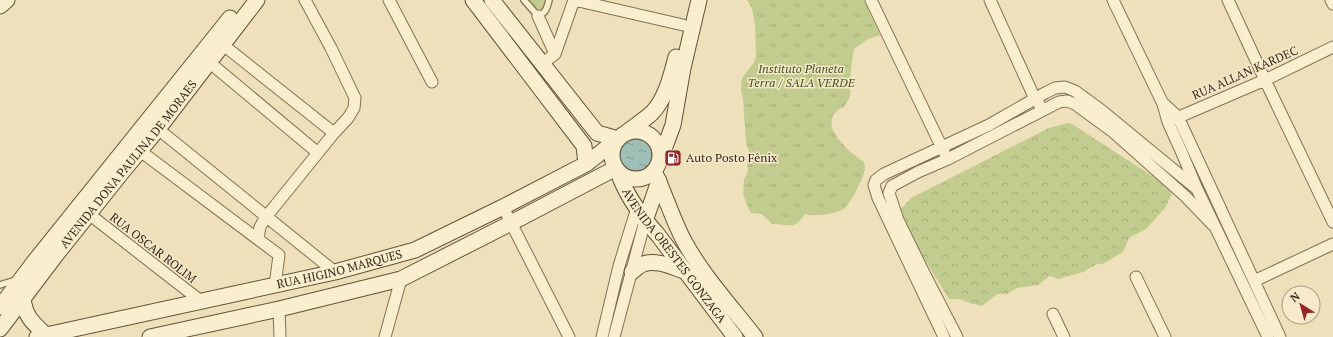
<svg xmlns="http://www.w3.org/2000/svg" width="1333" height="337" font-family="'PT Serif',serif">
	<defs>
		<pattern id="forest-crowns" width="20" height="18" patternUnits="userSpaceOnUse"><rect width="20" height="18" fill="#c3cc8f"/><path d="M2 6a3 3 0 1 1 6 0M12 15a3 3 0 1 1 6 0" fill="none" stroke="#a8af7b"/></pattern>
		<pattern id="park-tufts" width="24" height="20" patternUnits="userSpaceOnUse"><rect width="24" height="20" fill="#c3cc8f"/><path d="M3 7l-1-3M5 7V3M7 7l1-3M15 17l-1-3M17 17v-4M19 17l1-3" fill="none" stroke="#a8af7b"/></pattern>
		<pattern id="water-ripples" width="26" height="14" patternUnits="userSpaceOnUse"><rect width="26" height="14" fill="#9fbfb6"/><path d="M2 4q2-2 4 0t4 0M15 11q2-2 4 0t4 0" fill="none" stroke="#829b93"/></pattern>
	</defs>
	<rect width="100%" height="100%" fill="#eee0bb"/>
	<path fill="url(#forest-crowns)" d="M1068 123 1072 124 1163 183 1172 194 1165 208 1146 229 1129 238 1123 252 1103 264H1097L1083 272 1058 279 1050 276 1038 285 1017 288 1007 294H997L982 306 966 302 960 299H949L895 211 903 207 911 198 1049 128Z"/>
	<path fill="url(#park-tufts)" d="M525 0H548L546 9 538 15Z
		M747 0H864L880 35 868 39 854 49 851 68 850 97 844 107 839 109 833 115C832 118 831 124 832 127 835 139 854 156 864 162 864 164 865 167 865 169 864 177 851 202 845 208 838 214 814 217 805 214 793 231 790 224 772 224L762 214 751 213 749 210 743 194 744 180 748 171 747 163 749 152 746 143 743 99 741 90 742 78 753 64 756 57 755 26 752 8Z"/>
	<path fill="url(#water-ripples)" stroke="#678c84" d="M620 155a16 16 0 1 1 32 0a16 16 0 1 1-32 0Z"/>
	<g fill="none" stroke-linecap="round" stroke-linejoin="round">
		<g stroke="#857055" stroke-width="8">
			<path id="lane" d="M524 0 538 16C546 13 547 8 549 0
				M0 285 16 280"/>
		</g>
		<g stroke="#857055" stroke-width="13">
			<path id="street" d="M389 0 432 82
				M574 0 683 25
				M871 0 944 152
				M990 0 1035 99 1039 104
				M1113 0 1163 104 1168 122 1182 153 1197 189 1268 337
				M1228 0 1265 80 1333 222
				M1331 0 1333 4
				M538 16 555 54
				M222 44 334 133
				M209 62 318 153
				M543 63 555 54 574 0
				M1164 104 1178 117 1280 337
				M1172 120 1265 80 1333 47
				M158 129 335 272
				M139 150 279 255 275 286
				M503 207 569 337
				M89 214 202 302
				M258 239 260 227 266 217 334 133 348 118 354 108 355 98 331 48 305 0
				M1136 277 1165 337
				M1254 281 1333 244
				M279 309 280 337
				M1053 314 1064 337
				M385 337 401 279
				M602 337 619 266 637 208
				M614 337 645 221
				M944 337 878 198 874 185 876 180 884 174 989 125 1045 93 1055 88 1065 87 1075 91 1101 110 1197 189
				M957 337 923 271 898 220 889 193 892 186 918 172 948 159 1059 102 1067 101 1075 104 1112 131 1185 196 1213 225"/>
		</g>
		<g stroke="#675138" stroke-width="17">
			<g id="secondary">
				<path d="M473 0 584 146 586 164"/>
				<path d="M492 0 597 133 618 139"/>
				<path d="M0 6 7 0"/>
				<circle cx="636" cy="155" r="24"/>
				<path d="M627 132C635 126 644 120 652 113 666 98 671 76 676 57"/>
				<path d="M660 160 673 125 683 68 699 0"/>
				<path id="s1" d="M618 171C625 195 642 217 658 235L735 337"/>
				<path d="M654 171C665 194 672 218 684 241 703 276 731 306 755 337"/>
				<path d="M645 221 659 181"/>
				<path d="M632 272C635 269 639 266 643 264 656 259 672 267 684 271"/>
				<path d="M23 298C25 317 33 323 46 335"/>
				<path d="M0 307 34 262 230 18"/>
				<path id="s2" d="M0 329 56 255 123 171 158 129 257 0"/>
				<path id="s3" d="M37 337 335 272 415 250 503 207 586 164 618 139"/>
				<path d="M150 337 279 309 401 279 511 223 616 168"/>
			</g>
		</g>
		<use href="#lane" stroke="#f9eece" stroke-width="5.5"/>
		<use href="#street" stroke="#f9eece" stroke-width="11"/>
		<use href="#secondary" stroke="#f9eece" stroke-width="15"/>
	</g>
	<defs>
		<g id="fuel-square" transform="scale(0.9)"><rect x="-9" y="-9" width="18" height="18" rx="4" fill="#952724" stroke="#f6eaca"/><path d="M-5.5-6h7V0h2V4h1.3V-2.5L3-4.5l.8-.8L6-3V5H2.5V1h-1V6h-7ZM-4.2-4.7v3.2H.2V-4.7Z" fill="#fff"/></g>
	</defs>
	<g fill-rule="evenodd">
		<use href="#fuel-square" x="673" y="158"/>
	</g>
	<g text-anchor="middle" stroke-width="3" stroke-linejoin="round" paint-order="stroke">
		<g font-size="12" font-style="italic" fill="#435120" stroke="#f6eaca">
			<text x="801" y="73">Instituto Planeta<tspan x="801" dy="14">Terra / SALA VERDE</tspan></text>
		</g>
		<g font-size="12" fill="#34271a" stroke="#f6eaca">
			<text transform="translate(1245 73) rotate(-24)" y="4">RUA ALLAN KARDEC</text>
			<text dy="4" stroke="none"><textPath href="#s2" startOffset="209">AVENIDA DONA PAULINA DE MORAES</textPath></text>
			<text transform="translate(153 248) rotate(38)" y="4">RUA OSCAR ROLIM</text>
			<text dy="4" stroke="none"><textPath href="#s1" startOffset="102">AVENIDA ORESTES GONZAGA</textPath></text>
			<text dy="4" stroke="none"><textPath href="#s3" startOffset="310">RUA HIGINO MARQUES</textPath></text>
		</g>
		<g font-size="12" fill="#34271a" stroke="#f6eaca" text-anchor="start">
			<text x="686" y="162">Auto Posto Fênix</text>
		</g>
	</g>
	<g transform="translate(1301 305) rotate(323)"><circle r="19" fill="#f6eaca" stroke="#a89c84"/>
	<path d="M0-3L7 15L0 10L-7 15Z" fill="#952724"/>
	<text y="-6" font-size="11" font-weight="bold" text-anchor="middle" fill="#34271a">N</text>
	</g>
</svg>
